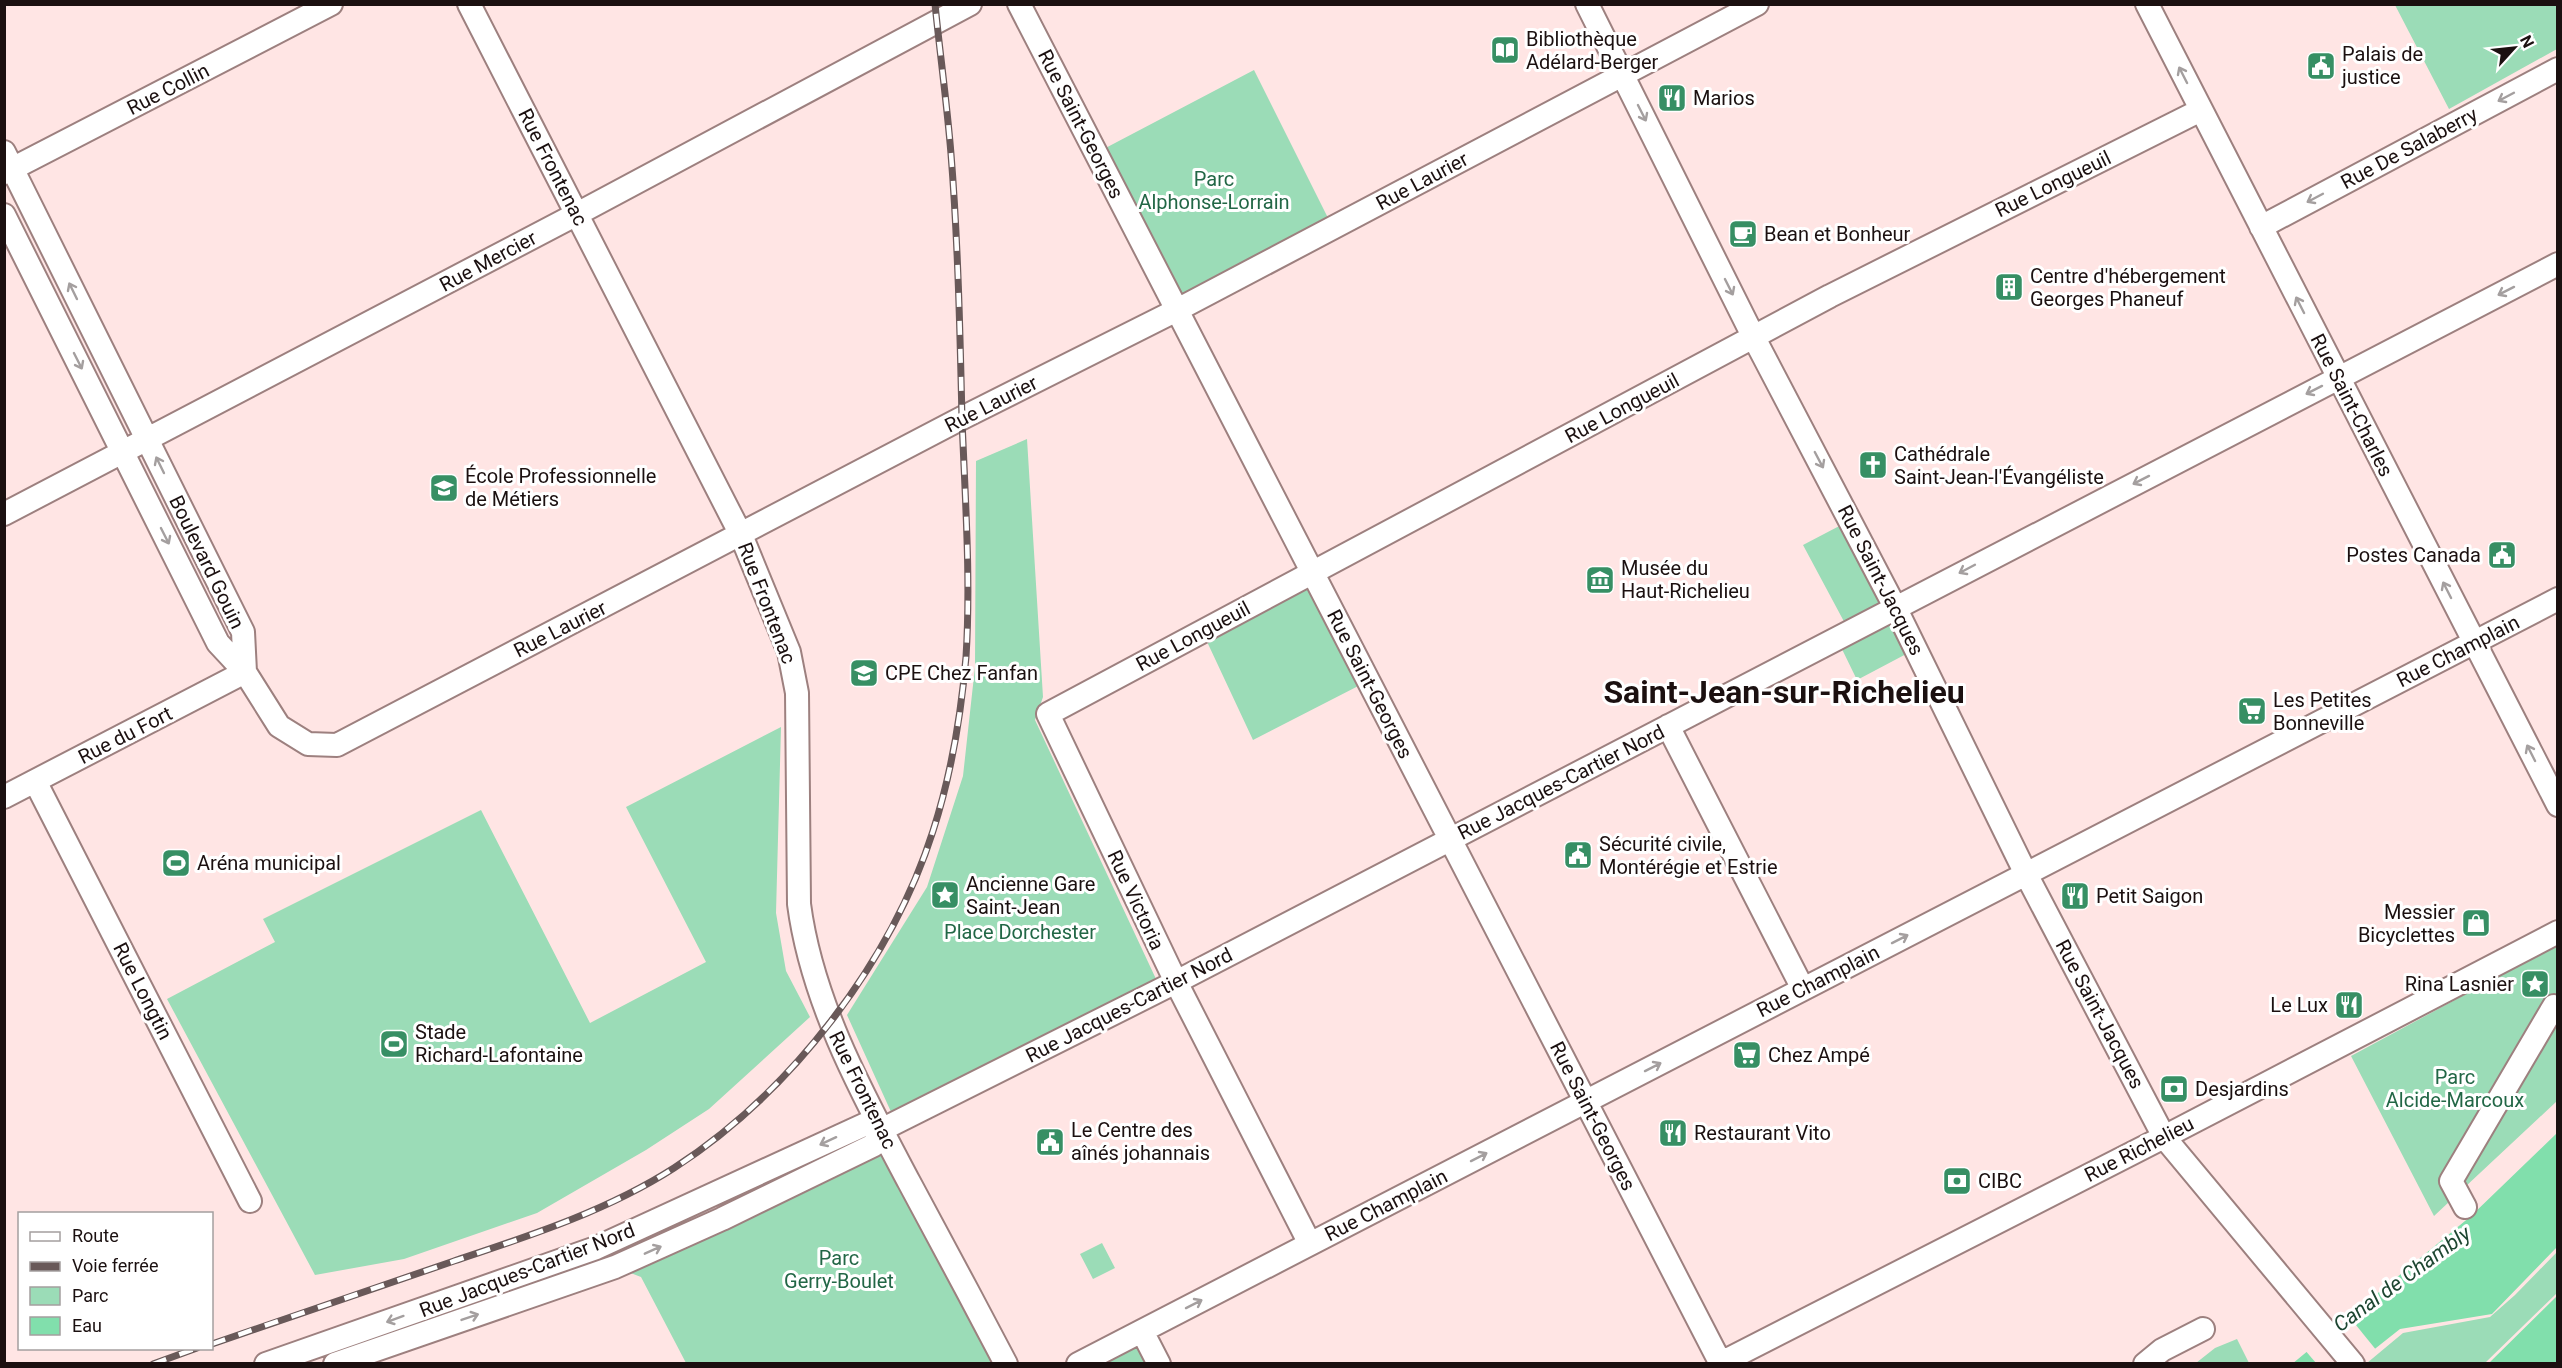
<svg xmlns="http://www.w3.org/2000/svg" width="2562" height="1368" font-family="Roboto,sans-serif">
	<rect width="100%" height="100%" fill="#ffe5e4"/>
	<path fill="#9bdcb7" d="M2395 5H2557V49L2449 109Z
		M1254 70 1333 228 1177 310 1096 153Z
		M1027 439 1043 697 1035 720 1156 979 892 1114 847 1015 927 887 963 776 975 667 976 461Z
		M1845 523 1889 606 1848 629 1803 545Z
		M1312 572 1368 681 1253 740 1202 631Z
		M1892 616 1910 652 1857 680 1839 643Z
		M781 727 776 913 786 971 810 1017 709 1109 646 1150 537 1213 404 1259 315 1275 167 999 275 942 263 919 481 810 590 1023 706 962 626 807Z
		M2557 945V1101L2434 1216 2351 1056Z
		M881 1149 995 1363H686L641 1277 615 1267Z
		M1102 1243 1115 1268 1093 1279 1080 1254Z
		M2557 1252V1293L2485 1363H2367L2403 1333 2490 1317 2515 1295Z
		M1142 1331 1159 1364H1078Z
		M2237 1339 2249 1363H2196L2215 1348Z"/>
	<path fill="#81dfac" d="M2557 1133V1247L2492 1314 2400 1329 2357 1363 2292 1364 2471 1216Z
		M2557 1296V1363H2489Z"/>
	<path fill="#ffe5e4" d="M2347 1314 2377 1351 2362 1364 2316 1363 2304 1349Z"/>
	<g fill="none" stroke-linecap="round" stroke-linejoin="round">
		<g stroke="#9d807f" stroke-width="26">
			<path id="minor" d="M469 4 741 535 789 652 797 693 799 904C812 1003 863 1095 909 1182 942 1243 974 1303 1006 1364
				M1019 4 1721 1364
				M1587 4 1753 336 1895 607 2026 874 2164 1137 2353 1364
				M2147 4 2558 805
				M4 152 243 632 245 672
				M4 173 331 4
				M4 215 218 643 245 672 279 726 308 744 337 745 962 418 1177 310 1757 4
				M2261 227 2558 69
				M4 514 577 214 970 4
				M1668 726 1803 989
				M35 781 250 1201
				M4 797 245 672
				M2465 1207 2451 1181 2554 1006
				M1310 1244 1176 982 1048 714 1830 296 2201 110
				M1142 1331 1159 1364
				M266 1364 596 1248 866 1124 881 1130
				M335 1364 615 1267 722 1219 874 1145 881 1130 1176 982 2558 264
				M1078 1364 2558 599
				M1719 1364 2164 1137 2558 932
				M2145 1364 2162 1350 2203 1329"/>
		</g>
		<use href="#minor" stroke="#fff" stroke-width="22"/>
		<g stroke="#695959" stroke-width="7">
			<path id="rail" d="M212 1344C292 1316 373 1289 454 1261 529 1236 607 1211 674 1168 790 1093 891 963 933 831 951 775 961 716 966 657 971 578 965 498 962 419 960 331 958 242 951 154 947 104 940 54 935 4
				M153 1364 197 1348"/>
		</g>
		<use href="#rail" stroke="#fff" stroke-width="4.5" stroke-dasharray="14" stroke-linecap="butt"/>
	</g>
	<defs><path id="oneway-shaft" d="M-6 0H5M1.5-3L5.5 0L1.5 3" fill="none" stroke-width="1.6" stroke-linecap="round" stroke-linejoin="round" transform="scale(1.5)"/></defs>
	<g stroke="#a49f9f">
		<use href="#oneway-shaft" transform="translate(2183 75) rotate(-117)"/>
		<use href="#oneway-shaft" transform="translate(2506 97) rotate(152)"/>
		<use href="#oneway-shaft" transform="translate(1642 113) rotate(63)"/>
		<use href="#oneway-shaft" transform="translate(2315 198) rotate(152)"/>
		<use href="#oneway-shaft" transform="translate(1729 287) rotate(63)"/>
		<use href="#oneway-shaft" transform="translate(73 291) rotate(-116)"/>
		<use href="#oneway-shaft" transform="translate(2506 291) rotate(153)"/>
		<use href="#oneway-shaft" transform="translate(2300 305) rotate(-117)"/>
		<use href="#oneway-shaft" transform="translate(78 361) rotate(63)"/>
		<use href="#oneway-shaft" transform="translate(2314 390) rotate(153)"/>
		<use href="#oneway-shaft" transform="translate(1819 460) rotate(62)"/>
		<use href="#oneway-shaft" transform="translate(160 465) rotate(-116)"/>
		<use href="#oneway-shaft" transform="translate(2141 480) rotate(153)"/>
		<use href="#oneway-shaft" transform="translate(165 536) rotate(63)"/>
		<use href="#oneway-shaft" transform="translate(1967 569) rotate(152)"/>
		<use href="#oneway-shaft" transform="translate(2447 590) rotate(-117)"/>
		<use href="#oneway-shaft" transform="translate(2531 753) rotate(-117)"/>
		<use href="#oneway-shaft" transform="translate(1900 939) rotate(-27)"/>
		<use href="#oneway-shaft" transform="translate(1653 1067) rotate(-27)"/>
		<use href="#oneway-shaft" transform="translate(828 1141) rotate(155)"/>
		<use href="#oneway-shaft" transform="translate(1479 1157) rotate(-27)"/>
		<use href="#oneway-shaft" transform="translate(653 1250) rotate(-24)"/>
		<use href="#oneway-shaft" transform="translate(1194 1304) rotate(-27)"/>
		<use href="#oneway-shaft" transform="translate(470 1317) rotate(-19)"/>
		<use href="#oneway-shaft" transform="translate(395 1319) rotate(160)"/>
	</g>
	<defs>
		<g id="library-square" transform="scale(1.5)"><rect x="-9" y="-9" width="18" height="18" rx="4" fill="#378f64" stroke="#fff"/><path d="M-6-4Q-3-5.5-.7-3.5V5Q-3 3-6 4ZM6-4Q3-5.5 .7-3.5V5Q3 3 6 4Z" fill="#fff"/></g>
		<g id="civic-square" transform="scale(1.5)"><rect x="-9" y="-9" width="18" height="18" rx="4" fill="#378f64" stroke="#fff"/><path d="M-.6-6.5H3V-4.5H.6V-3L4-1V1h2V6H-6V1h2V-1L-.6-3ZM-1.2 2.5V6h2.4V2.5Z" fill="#fff"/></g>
		<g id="restaurant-square" transform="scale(1.5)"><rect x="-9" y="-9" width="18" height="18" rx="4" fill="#378f64" stroke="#fff"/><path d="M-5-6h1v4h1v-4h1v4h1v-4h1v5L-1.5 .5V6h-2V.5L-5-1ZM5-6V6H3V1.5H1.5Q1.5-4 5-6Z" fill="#fff"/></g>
		<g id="cafe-square" transform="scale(1.5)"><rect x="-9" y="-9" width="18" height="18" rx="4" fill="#378f64" stroke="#fff"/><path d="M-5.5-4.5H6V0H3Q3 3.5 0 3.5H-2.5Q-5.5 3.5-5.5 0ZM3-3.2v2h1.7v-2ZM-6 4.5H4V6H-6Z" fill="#fff"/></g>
		<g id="building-square" transform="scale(1.5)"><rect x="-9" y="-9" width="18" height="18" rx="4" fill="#378f64" stroke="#fff"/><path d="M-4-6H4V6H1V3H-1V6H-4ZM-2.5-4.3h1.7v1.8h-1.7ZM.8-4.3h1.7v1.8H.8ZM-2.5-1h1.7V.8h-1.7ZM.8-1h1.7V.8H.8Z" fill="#fff"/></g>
		<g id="church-square" transform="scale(1.5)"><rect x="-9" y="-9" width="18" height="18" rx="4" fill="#378f64" stroke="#fff"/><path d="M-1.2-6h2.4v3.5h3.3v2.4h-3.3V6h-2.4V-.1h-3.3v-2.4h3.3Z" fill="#fff"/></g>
		<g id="school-square" transform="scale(1.5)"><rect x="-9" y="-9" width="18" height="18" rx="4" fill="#378f64" stroke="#fff"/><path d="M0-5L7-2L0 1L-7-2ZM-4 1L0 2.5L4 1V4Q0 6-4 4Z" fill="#fff"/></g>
		<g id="museum-square" transform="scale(1.5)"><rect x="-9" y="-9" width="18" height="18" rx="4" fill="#378f64" stroke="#fff"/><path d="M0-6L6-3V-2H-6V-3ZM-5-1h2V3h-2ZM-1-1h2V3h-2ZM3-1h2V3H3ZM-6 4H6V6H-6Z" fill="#fff"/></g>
		<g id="supermarket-square" transform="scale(1.5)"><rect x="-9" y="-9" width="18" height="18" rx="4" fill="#378f64" stroke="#fff"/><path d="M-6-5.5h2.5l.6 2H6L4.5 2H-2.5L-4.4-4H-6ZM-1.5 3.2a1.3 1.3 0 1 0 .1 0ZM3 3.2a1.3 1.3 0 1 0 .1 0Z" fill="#fff"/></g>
		<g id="stadium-square" transform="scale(1.5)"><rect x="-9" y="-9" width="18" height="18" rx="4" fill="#378f64" stroke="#fff"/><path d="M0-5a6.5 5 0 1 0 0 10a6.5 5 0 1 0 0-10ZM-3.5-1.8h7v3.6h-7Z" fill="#fff"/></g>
		<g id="sight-square" transform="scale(1.5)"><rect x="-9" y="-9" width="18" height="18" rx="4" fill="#378f64" stroke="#fff"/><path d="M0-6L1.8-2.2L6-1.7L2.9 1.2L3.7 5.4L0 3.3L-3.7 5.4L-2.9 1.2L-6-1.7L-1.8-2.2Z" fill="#fff"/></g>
		<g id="shop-square" transform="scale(1.5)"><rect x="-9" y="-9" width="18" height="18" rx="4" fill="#378f64" stroke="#fff"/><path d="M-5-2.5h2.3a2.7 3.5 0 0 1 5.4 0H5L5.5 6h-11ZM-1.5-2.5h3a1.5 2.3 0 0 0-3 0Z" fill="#fff"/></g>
		<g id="bank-square" transform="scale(1.5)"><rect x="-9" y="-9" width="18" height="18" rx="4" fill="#378f64" stroke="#fff"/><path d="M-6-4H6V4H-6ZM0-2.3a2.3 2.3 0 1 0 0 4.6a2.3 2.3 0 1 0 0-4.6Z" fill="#fff"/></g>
	</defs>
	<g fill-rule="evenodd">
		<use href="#library-square" x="1505" y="50"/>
		<use href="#civic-square" x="2321" y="66"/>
		<use href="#restaurant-square" x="1672" y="98"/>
		<use href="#cafe-square" x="1743" y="234"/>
		<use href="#building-square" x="2009" y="287"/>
		<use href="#church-square" x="1873" y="465"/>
		<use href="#school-square" x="444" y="488"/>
		<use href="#civic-square" x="2502" y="555"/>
		<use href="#museum-square" x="1600" y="580"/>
		<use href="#school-square" x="864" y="673"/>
		<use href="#supermarket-square" x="2252" y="711"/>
		<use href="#civic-square" x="1578" y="855"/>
		<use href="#stadium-square" x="176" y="863"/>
		<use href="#sight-square" x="945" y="895"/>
		<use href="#restaurant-square" x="2075" y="896"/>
		<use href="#shop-square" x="2476" y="923"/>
		<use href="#sight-square" x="2535" y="984"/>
		<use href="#restaurant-square" x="2349" y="1005"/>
		<use href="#stadium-square" x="394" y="1044"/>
		<use href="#supermarket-square" x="1747" y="1055"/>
		<use href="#bank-square" x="2174" y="1089"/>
		<use href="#restaurant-square" x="1673" y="1133"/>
		<use href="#civic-square" x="1050" y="1142"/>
		<use href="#bank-square" x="1957" y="1181"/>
	</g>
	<g text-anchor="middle" stroke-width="6" stroke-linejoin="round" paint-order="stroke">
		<g font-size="20" fill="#1b1010" stroke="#fff" text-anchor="start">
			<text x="1526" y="46">Bibliothèque<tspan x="1526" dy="23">Adélard-Berger</tspan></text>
			<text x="2342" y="61">Palais de<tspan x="2342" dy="23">justice</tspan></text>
			<text x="1693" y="105">Marios</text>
			<text x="1764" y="241">Bean et Bonheur</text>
			<text x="2030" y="283">Centre d'hébergement<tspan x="2030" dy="23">Georges Phaneuf</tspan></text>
			<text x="1894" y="461">Cathédrale<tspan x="1894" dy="23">Saint-Jean-l'Évangéliste</tspan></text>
			<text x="465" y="483">École Professionnelle<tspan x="465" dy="23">de Métiers</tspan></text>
			<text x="2481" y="562" text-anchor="end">Postes Canada</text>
			<text x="1621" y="575">Musée du<tspan x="1621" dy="23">Haut-Richelieu</tspan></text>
			<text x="885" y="680">CPE Chez Fanfan</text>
			<text x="2273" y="707">Les Petites<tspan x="2273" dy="23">Bonneville</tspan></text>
			<text x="1599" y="851">Sécurité civile,<tspan x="1599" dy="23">Montérégie et Estrie</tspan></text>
			<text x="197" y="870">Aréna municipal</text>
			<text x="966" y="891">Ancienne Gare<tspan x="966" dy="23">Saint-Jean</tspan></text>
			<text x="2096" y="903">Petit Saigon</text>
			<text x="2455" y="919" text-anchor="end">Messier<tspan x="2455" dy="23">Bicyclettes</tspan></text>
			<text x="2514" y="991" text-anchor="end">Rina Lasnier</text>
			<text x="2328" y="1012" text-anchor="end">Le Lux</text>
			<text x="415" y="1039">Stade<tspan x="415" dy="23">Richard-Lafontaine</tspan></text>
			<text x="1768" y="1062">Chez Ampé</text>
			<text x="2195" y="1096">Desjardins</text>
			<text x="1071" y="1137">Le Centre des<tspan x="1071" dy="23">aînés johannais</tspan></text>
			<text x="1694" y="1140">Restaurant Vito</text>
			<text x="1978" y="1188">CIBC</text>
		</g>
		<g font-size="20" fill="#1b1010" stroke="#fff">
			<text transform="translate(168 89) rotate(-27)" y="7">Rue Collin</text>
			<text transform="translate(1081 124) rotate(63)" y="7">Rue Saint-Georges</text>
			<text transform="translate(2409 148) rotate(-28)" y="7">Rue De Salaberry</text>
			<text transform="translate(553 167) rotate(63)" y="7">Rue Frontenac</text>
			<text transform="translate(1422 181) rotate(-28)" y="7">Rue Laurier</text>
			<text transform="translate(2053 184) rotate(-26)" y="7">Rue Longueuil</text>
			<text transform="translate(488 261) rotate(-28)" y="7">Rue Mercier</text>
			<text transform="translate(991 404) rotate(-27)" y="7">Rue Laurier</text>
			<text transform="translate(2352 405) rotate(63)" y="7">Rue Saint-Charles</text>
			<text transform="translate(1622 408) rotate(-28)" y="7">Rue Longueuil</text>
			<text transform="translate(207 562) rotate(64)" y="7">Boulevard Gouin</text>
			<text transform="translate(1881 580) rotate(63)" y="7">Rue Saint-Jacques</text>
			<text transform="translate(767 603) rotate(69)" y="7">Rue Frontenac</text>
			<text transform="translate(560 629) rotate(-27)" y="7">Rue Laurier</text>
			<text transform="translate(1193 636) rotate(-28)" y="7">Rue Longueuil</text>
			<text transform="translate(2458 651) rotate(-27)" y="7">Rue Champlain</text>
			<text transform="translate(1370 684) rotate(63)" y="7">Rue Saint-Georges</text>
			<text transform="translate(125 735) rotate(-27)" y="7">Rue du Fort</text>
			<text transform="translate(1561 782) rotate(-27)" y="7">Rue Jacques-Cartier Nord</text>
			<text transform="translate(1136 900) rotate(65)" y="7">Rue Victoria</text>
			<text transform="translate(1818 981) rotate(-27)" y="7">Rue Champlain</text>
			<text transform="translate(143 991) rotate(63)" y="7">Rue Longtin</text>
			<text transform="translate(1129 1005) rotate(-27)" y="7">Rue Jacques-Cartier Nord</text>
			<text transform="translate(2100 1014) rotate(62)" y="7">Rue Saint-Jacques</text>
			<text transform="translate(863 1090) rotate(64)" y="7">Rue Frontenac</text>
			<text transform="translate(1593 1116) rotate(63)" y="7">Rue Saint-Georges</text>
			<text transform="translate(2139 1149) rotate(-27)" y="7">Rue Richelieu</text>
			<text transform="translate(1386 1205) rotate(-27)" y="7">Rue Champlain</text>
			<text transform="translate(527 1270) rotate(-21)" y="7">Rue Jacques-Cartier Nord</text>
		</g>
		<g font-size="20" fill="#226746" stroke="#fff">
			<text x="1214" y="186">Parc<tspan x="1214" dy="23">Alphonse-Lorrain</tspan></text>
			<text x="1020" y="939">Place Dorchester</text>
			<text x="2455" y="1084">Parc<tspan x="2455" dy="23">Alcide-Marcoux</tspan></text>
			<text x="839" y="1265">Parc<tspan x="839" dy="23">Gerry-Boulet</tspan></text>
		</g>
		<g font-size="21" font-style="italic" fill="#1d4631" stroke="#fff">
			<text transform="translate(2402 1279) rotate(-36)" y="7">Canal de Chambly</text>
		</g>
		<g font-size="32" font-weight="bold" fill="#1b1010" stroke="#fff">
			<text x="1784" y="703">Saint-Jean-sur-Richelieu</text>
		</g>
	</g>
	<rect width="2562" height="1368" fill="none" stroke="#1b1010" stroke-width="12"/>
	<rect x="18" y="1212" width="195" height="138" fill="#ffffff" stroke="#a49f9f" stroke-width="1.5"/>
	<rect x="30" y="1232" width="30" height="9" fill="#ffffff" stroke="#a49f9f" stroke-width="1.5"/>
	<text x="72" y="1242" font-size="18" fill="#1b1010">Route</text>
	<rect x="30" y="1262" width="30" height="9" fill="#695959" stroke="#a49f9f" stroke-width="1.5"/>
	<text x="72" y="1272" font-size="18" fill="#1b1010">Voie ferrée</text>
	<rect x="30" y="1287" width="30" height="18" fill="#9bdcb7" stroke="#a49f9f" stroke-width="1.5"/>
	<text x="72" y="1302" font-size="18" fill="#1b1010">Parc</text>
	<rect x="30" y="1317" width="30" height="18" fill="#81dfac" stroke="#a49f9f" stroke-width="1.5"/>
	<text x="72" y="1332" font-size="18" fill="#1b1010">Eau</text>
	<g transform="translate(2514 48) rotate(63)" stroke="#ffffff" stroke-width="4.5" paint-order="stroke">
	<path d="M0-4.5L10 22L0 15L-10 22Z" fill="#1b1010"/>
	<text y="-9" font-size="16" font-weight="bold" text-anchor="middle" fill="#1b1010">N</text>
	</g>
</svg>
